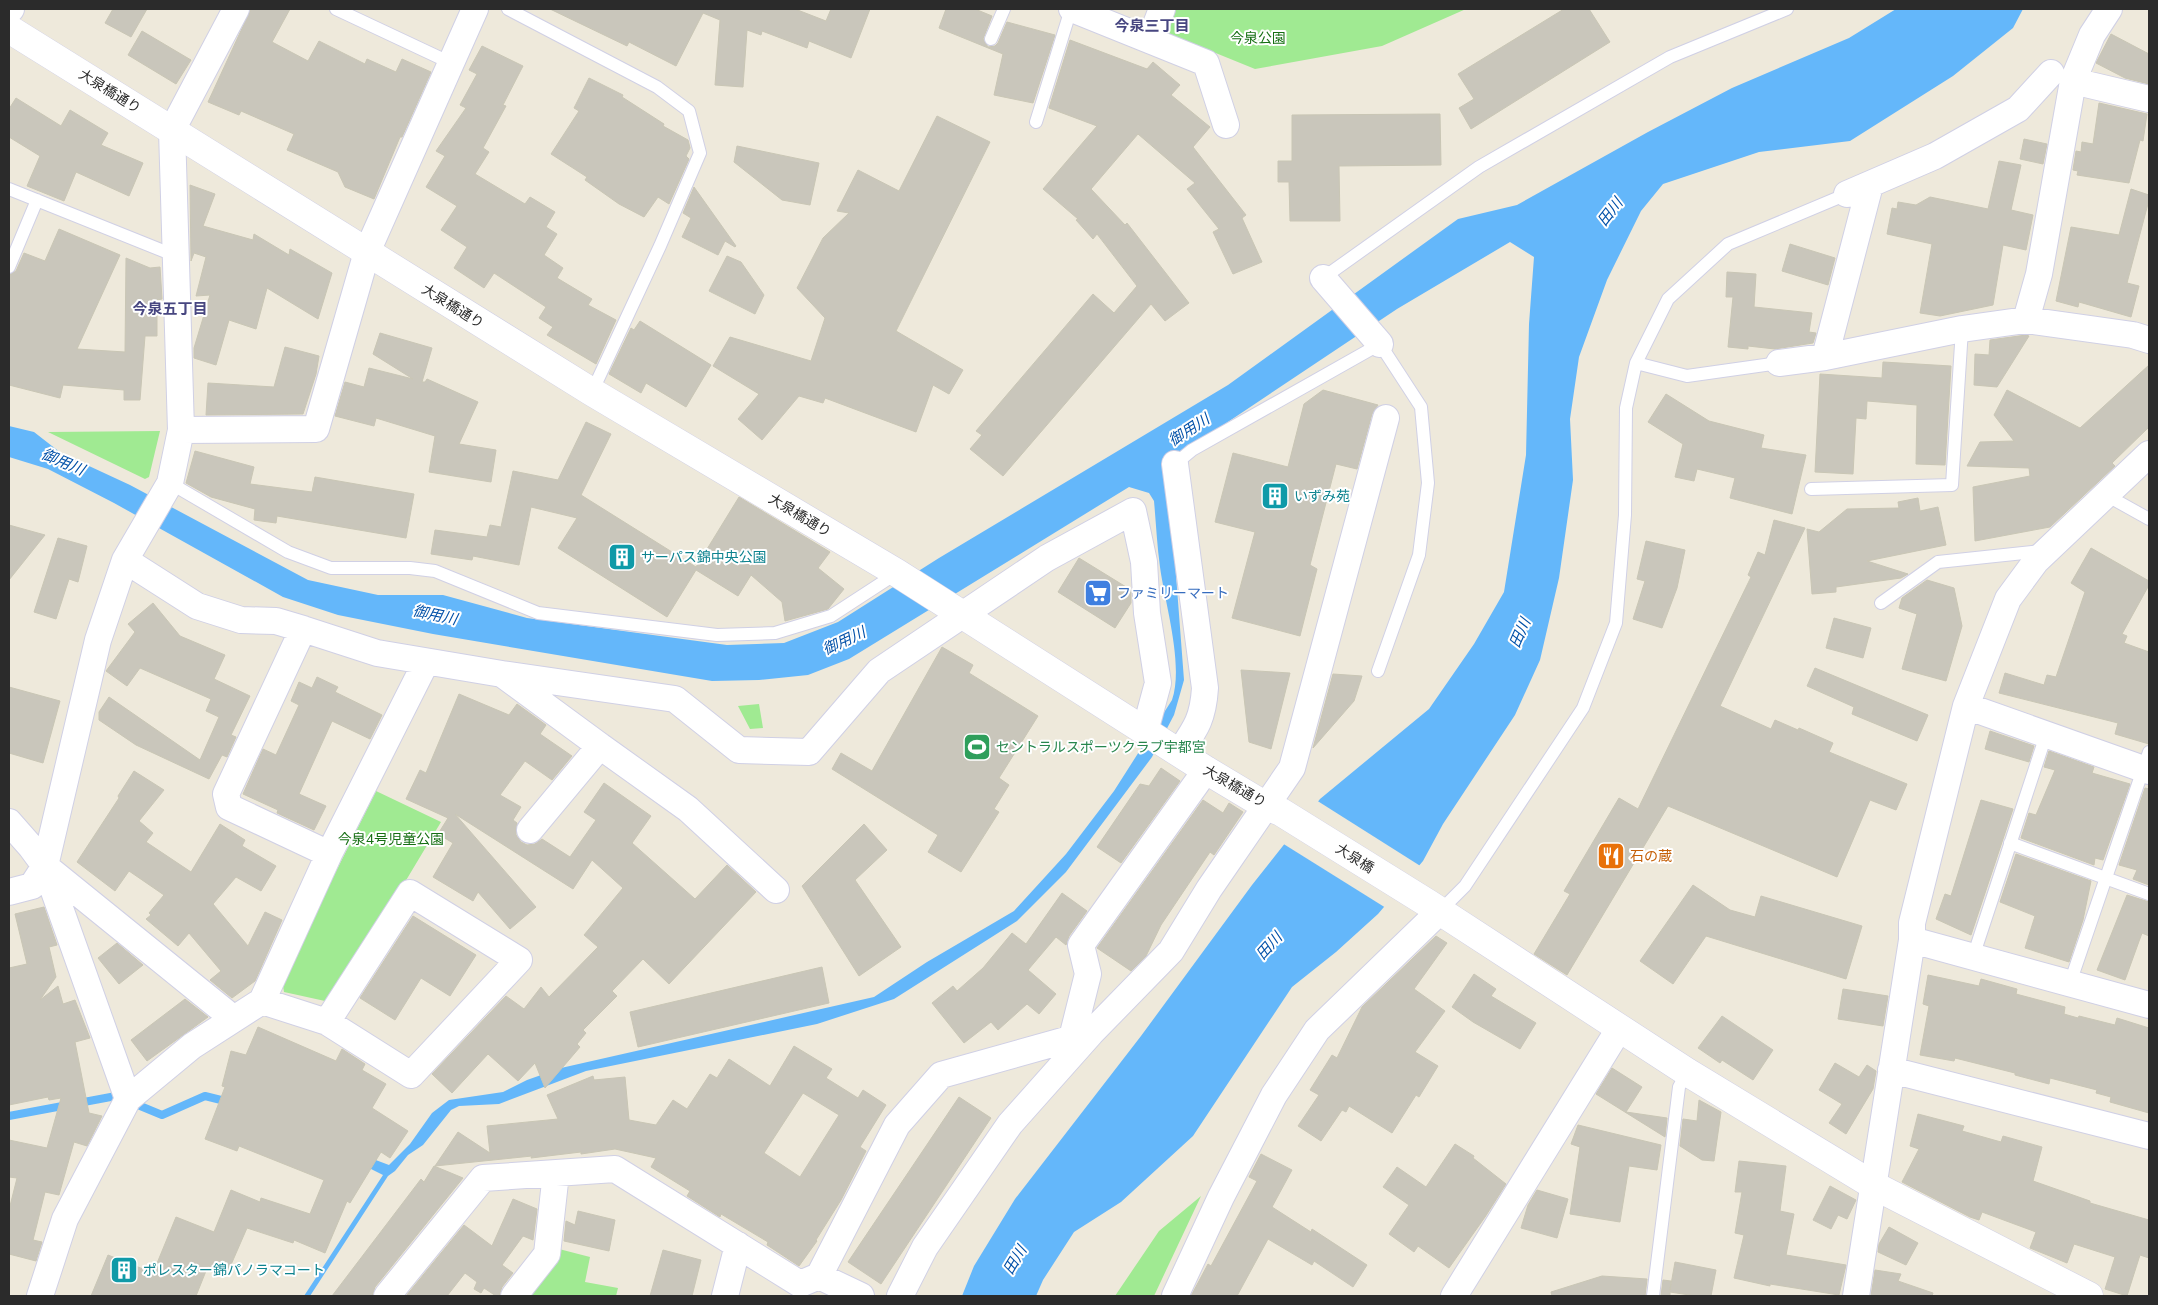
<svg xmlns="http://www.w3.org/2000/svg" width="2158" height="1305" font-family="'Nunito Sans','Noto Sans JP',sans-serif">
	<rect width="100%" height="100%" fill="#eee9db"/>
	<path fill="#a0ea92" d="M1173 9H1466L1382 46 1255 69 1164 32Z
		M160 431 149 477 145 479 48 432Z
		M759 704 763 728 750 729 738 706Z
		M376 791 441 822 336 997 325 1001 284 992 282 980Z
		M1201 1196 1154 1296H1115L1159 1231Z
		M559 1249 590 1257 585 1282 618 1288 616 1296H529Z"/>
	<path fill="#64b7fa" d="M1896 9H2023L2013 28 1953 76 1850 141 1759 152 1663 184 1641 211 1607 280 1579 357 1570 419 1573 480 1559 578 1540 660 1515 715 1443 824 1423 861 1378 914 1336 952 1292 987 1193 1136 1121 1202 1074 1232 1043 1280 1036 1296H962L974 1266 1015 1199 1141 1036 1252 885 1320 799 1429 709 1474 644 1504 592 1526 455 1529 324 1534 257 1510 242 1397 309 1174 458 1169 483 1184 680 1174 715 1152 757 1066 872 1017 921 894 999 817 1024 586 1071 499 1104 459 1106 451 1110 423 1145 408 1155 395 1171 388 1176 310 1296H304L383 1175 367 1167 373 1159 389 1165 410 1144 432 1113 449 1100 503 1092 527 1080 561 1068 874 997 927 962 1014 911 1066 854 1114 791 1172 700C1184 665 1165 604 1160 567 1157 545 1156 523 1154 501L1149 493 1129 487 849 659 808 675 759 680 712 681 433 634 338 615 283 597 114 503 48 469 9 457V426L34 432 61 453 130 485 308 580 378 595H443L527 618 727 645 784 643 838 622 939 558 1228 385 1458 219 1517 205 1648 132 1732 88 1849 38Z"/>
	<path fill="#eee9db" d="M1316 800 1422 867 1386 908 1282 843Z"/>
	<g fill="none" stroke-linecap="round" stroke-linejoin="round">
		<path stroke="#64b7fa" stroke-width="8" d="M133 1103 162 1115 205 1096 229 1102
			M9 1116 116 1096 122 1098"/>
	</g>
	<path fill="#c9c6bb" stroke="#c9c6b5" fill-rule="evenodd" d="M113 9H147L131 37 105 23Z
		M251 9H290L272 42 308 61 319 41 365 64 367 59 396 72 402 59 431 72 402 137H400L374 199 345 187 338 172 287 150 294 134 241 111 239 115 208 102Z
		M550 9H795L826 21 831 9H870L851 58 809 41 807 48 762 31 761 35 747 30 743 87 715 85 720 20 703 13 676 66 629 42 627 46Z
		M946 9H975L992 16 983 39 988 47 995 46 998 43 1007 22 1055 35 1033 103 994 95 1003 54 939 28Z
		M1564 9H1589L1610 42 1471 129 1459 108 1474 99 1458 74Z
		M142 31 191 60 176 84 128 55Z
		M2111 34 2149 54V84L2125 78 2096 63Z
		M1070 40 1147 69 1153 62 1180 85 1171 95 1210 127 1193 147 1246 215 1242 218 1262 262 1233 274 1213 232 1219 229 1187 189 1195 183 1138 134 1091 189 1125 225 1127 223 1189 303 1165 321 1151 304 1003 476 970 449 982 435 976 431 1093 294 1114 313 1137 286 1097 234 1093 239 1076 220 1078 219 1043 189 1097 126 1049 108Z
		M482 46 523 66 503 105 506 106 483 148 489 152 475 174 525 204 530 197 555 212 546 227 557 234 544 255 563 268 557 278 592 299 588 305 616 320 596 364 547 335 553 327 539 318 546 307 494 273 484 288 454 268 467 247 441 230 457 206 426 187 445 156 436 151 466 108 460 105 477 74 469 70Z
		M589 78 623 95 622 97 664 124 663 126 688 140 690 148 686 156 689 159 669 204 658 197 644 217 619 204 585 180 587 177 551 154 579 111 574 108Z
		M16 98 61 126 70 110 108 133 101 145 143 163 129 196 76 172 64 201 27 186 40 156 9 137V109Z
		M2099 103 2147 114 2143 141 2140 140 2129 183 2077 175 2078 171 2073 170 2076 151 2081 152 2082 142 2093 144Z
		M1440 114 1441 165 1339 166 1340 221H1290L1289 182H1278V161H1292V115Z
		M937 116 990 142 896 331 963 370 949 394 933 385 916 432 825 398 823 403 799 396 762 440 738 419 759 394 713 366 730 337 811 361 825 318 797 288 823 238 849 213 837 211 858 170 899 191Z
		M2024 139 2047 144 2043 164 2020 159Z
		M737 146 819 163 810 205 782 200 734 162Z
		M1999 161 2021 165 2011 210 2033 215 2026 250 2003 245 1993 305 1940 316 1920 313 1932 244 1887 234 1892 208 1897 209 1898 202 1916 205 1930 197 1988 209Z
		M190 185 215 194 203 226 253 240 254 234 289 255 290 249 332 273 318 319 267 288 256 329 229 320 216 365 194 358V348L210 295 196 296 206 257 194 253 191 261Z
		M694 187 736 246 735 247 725 241 718 255 682 237 691 218 683 213Z
		M2131 189 2149 195V200L2127 283 2139 286 2131 317 2079 302 2078 307 2056 301 2071 227 2119 235Z
		M59 229 120 255 77 349 125 352 126 258 150 268 160 267 162 299 157 300V336H145L140 400H124V390L63 385 60 398 9 385V275L16 271 24 253 45 261Z
		M1790 244 1835 258 1828 285 1782 271Z
		M727 256 741 262 764 295 755 314 709 291Z
		M1727 272 1756 274 1754 307 1812 313 1809 332 1816 333 1813 343 1775 349 1748 346V349L1728 347 1733 297H1726Z
		M640 321 711 365 686 407 646 383 641 393 609 374 631 328 634 330Z
		M380 333 432 348 422 382H425L427 379 478 402 459 444 496 450 491 482 429 472 435 436 376 418 374 426 335 416 345 382 364 387 369 368 413 379 373 354Z
		M2026 335 2029 336 1997 387 1974 385 1975 354 1989 355 1990 340Z
		M285 347 319 356 316 374 303 414 206 415 208 383 274 387Z
		M1883 362 1951 366 1945 465 1916 464 1917 405 1867 401 1866 419 1856 418 1853 474 1815 472 1820 374 1882 378Z
		M2149 365V427L2112 463 2115 466 2050 527 1975 541 1973 487 2030 476 2029 468 1967 466 1980 442 2014 441 1994 415 2007 390 2080 428Z
		M1323 390 1378 405 1372 414 1357 469 1336 464 1310 565 1317 569 1300 636 1232 618 1255 532 1215 522 1233 453 1288 467 1304 404Z
		M1666 394 1709 421 1764 435 1761 448 1806 455 1792 514 1730 498 1735 478 1697 469 1694 481 1675 477 1683 444 1648 422Z
		M586 422 611 434 581 495 696 567 739 497 830 552 818 568 844 589 828 609 785 621 782 602 751 575 738 596 696 570 667 617 558 548 577 518 531 507 519 565 473 556 472 560 431 554 435 530 487 537 490 525 501 527 513 471 558 480Z
		M195 451 254 467 250 484 312 492 315 477 414 494 406 538 277 516 276 523 254 520 255 509 211 497 186 483Z
		M1918 498 1920 511 1938 507 1946 545 1867 561 1908 574 1901 578 1836 587V592L1812 594 1807 529 1819 532 1847 509 1899 508 1898 502Z
		M1774 520 1805 528 1720 706 1771 729 1775 720 1798 730 1799 728 1833 743 1829 752 1907 784 1896 810 1870 800 1837 877 1668 806 1567 975 1534 954 1570 894 1564 891 1619 798 1638 809 1751 577 1748 575 1758 552 1765 555Z
		M9 525 45 535 9 580Z
		M58 538 87 546 78 582 69 579 56 619 34 612Z
		M1646 541 1685 550 1677 588 1662 628 1633 619 1645 581 1637 579Z
		M2091 548 2149 581V585L2122 634 2127 636 2124 643 2149 652V744L2115 734 2118 723 1999 693 2005 673 2044 685 2047 675 2056 677 2085 592 2071 583Z
		M1079 558 1131 590V603L1115 628 1058 592Z
		M1927 580 1954 588 1962 626 1946 681 1902 669 1917 614 1899 608 1902 598Z
		M153 603 180 636 225 655 214 679 250 696 231 735 236 737 227 757 222 755 209 779 136 745 99 720V712L109 697 200 760 219 717 206 711 211 699 140 668 127 686 106 671 135 632 128 624Z
		M1834 618 1871 628 1863 658 1826 648Z
		M942 647 973 665 969 673 1038 716 999 778 1009 785 994 809 999 812 961 872 928 852 938 835 832 769 841 753 872 771Z
		M1815 668 1928 715 1917 741 1852 714 1854 707 1807 686Z
		M1241 670 1290 673 1271 749 1249 742Z
		M1333 674 1362 676 1354 701 1313 748Z
		M317 677 338 687 335 692 382 715 370 739 332 721 299 794 326 806 314 830 277 813 278 810 243 794 263 749 276 755 299 705 291 701 299 682 312 688Z
		M9 687 60 701 43 763 9 753Z
		M459 694 509 715 517 704 546 725 540 734 572 756 552 780 525 761 500 795 521 807 513 820 517 823 516 835 521 842 527 845 535 844 542 839 570 857 596 820 584 812 604 783 651 816 632 843 695 899 727 865 756 892 669 984 643 959 612 991 617 996 583 1030 586 1033 577 1044 580 1047 545 1088 535 1063 518 1081 488 1054 452 1093 432 1074 506 996 524 1009 541 987 549 997 598 947 584 935 623 888 592 860 573 889 455 814 536 907 510 929 478 892 473 901 433 877 453 843 438 834 448 818 406 799 420 770 426 773Z
		M1990 731 2034 746 2029 762 1985 749Z
		M2049 751 2094 767 2092 773 2130 784 2103 860 2095 858 2094 865 2021 838 2029 813 2036 815 2055 770 2044 767Z
		M1161 768 1180 781 1121 863 1097 847 1140 784 1149 786Z
		M134 771 164 790 139 821 153 833 146 842 191 872 220 824 245 840 242 846 276 866 261 891 236 877 213 904 248 946 265 912 282 920 255 981 232 998 210 980 221 971 189 933 178 946 146 919 151 915 149 913 164 895 129 871 115 891 77 862 119 798 118 796Z
		M2145 788 2149 789V885L2133 879 2137 870 2119 865Z
		M1203 800 1223 813 1229 803 1243 812 1214 855 1210 852 1161 925 1146 956 1131 971 1097 948Z
		M1981 800 2013 809 1971 935 1936 919 1945 894 1951 896Z
		M864 824 887 850 855 880 901 947 859 976 802 886Z
		M2016 854 2091 881 2083 920 2069 962 2025 948 2035 916 2000 902Z
		M1693 885 1730 910 1755 917 1761 896 1862 926 1846 979 1706 936 1673 984 1640 961Z
		M1062 893 1087 911 1069 936 1066 945 1056 937 1028 970 1056 994 1039 1014 1027 1004 998 1030 991 1022 964 1043 932 1003 953 986 957 991 983 968 1012 933 1026 944Z
		M2127 895 2149 902V936L2142 933 2125 980 2097 970Z
		M44 907 57 945 49 947 56 977 40 1000 58 986 63 1004 75 1000 90 1038 75 1042 89 1113 102 1116 87 1146 74 1142 59 1195 45 1192 33 1240 42 1242 36 1261 9 1254V1210L17 1178 9 1177V1140L47 1148 61 1098 49 1100 48 1097 9 1105V968L27 964 15 914Z
		M413 916 476 955 450 996 421 978 395 1020 360 998Z
		M1436 936 1447 943 1414 989 1445 1011 1415 1052 1438 1066 1419 1097 1416 1095 1392 1133 1349 1106 1346 1112 1342 1110 1321 1141 1298 1126 1319 1095 1310 1090 1332 1055 1337 1058 1362 1007Z
		M117 943 143 965 119 984 98 958Z
		M822 967 829 1003 638 1047 630 1012Z
		M1474 974 1496 989 1491 996 1536 1023 1520 1049 1473 1022 1452 1007Z
		M1928 975 1979 986 1981 979 2017 989 2016 994 2065 1007 2064 1014 2078 1018 2079 1016 2115 1025 2117 1018 2149 1028V1113L2110 1102 2111 1097 2096 1093 2097 1090 2050 1078 2049 1084 2015 1075V1073L1955 1058 1954 1061 1920 1055 1929 1006 1923 1004Z
		M1843 989 1888 996 1883 1026 1838 1019Z
		M185 999 208 1017 147 1061 131 1040Z
		M1722 1016 1773 1050 1753 1080 1722 1060 1720 1063 1698 1048Z
		M258 1027 336 1061 342 1049 365 1064 362 1070 386 1084 372 1108 408 1131 390 1158 381 1152 350 1203 347 1201 325 1253 294 1240 293 1243 247 1228 227 1274 208 1266 196 1296H91L108 1255 153 1273 176 1217 214 1232 231 1190 260 1202 261 1198 310 1214 324 1180 239 1146 237 1151 205 1139 225 1087 222 1086 231 1051 246 1055Z
		M794 1046 832 1069 826 1078 858 1098 863 1090 886 1105 860 1147 866 1151 841 1200 816 1240 817 1241 799 1266 767 1245 768 1242 721 1214 720 1217 687 1196 690 1191 651 1167 656 1158 615 1149 581 1154V1152L531 1158 532 1156 435 1166 458 1132 490 1153 487 1126 558 1119 547 1095 593 1076 594 1080 625 1077 629 1120 656 1125 673 1100 687 1109 710 1074 717 1078 729 1059 770 1086ZM803 1093 839 1115 800 1177 764 1153Z
		M1835 1063 1859 1077 1867 1065 1876 1071 1873 1089 1846 1134 1829 1123 1842 1104 1819 1090Z
		M1612 1068 1642 1087 1626 1112 1667 1118 1665 1137 1596 1094Z
		M959 1097 991 1118 881 1284 848 1262Z
		M1699 1100 1721 1112 1714 1161 1702 1160 1680 1146 1683 1119 1697 1121Z
		M1918 1114 1964 1126 1962 1131 2001 1142 2003 1136 2042 1147 2033 1181 2090 1201V1203L2149 1220V1258L2140 1255 2127 1296 2105 1289 2115 1257 2074 1244 2067 1263 2030 1248 2036 1232 1982 1212 1979 1220 1970 1217 1902 1182 1919 1149 1910 1146Z
		M1578 1125 1661 1145 1657 1170 1629 1166 1620 1222 1570 1214 1580 1147 1571 1144Z
		M1455 1144 1474 1156 1473 1158 1506 1184 1485 1217 1449 1268 1418 1246 1414 1252 1389 1234 1409 1205 1383 1187 1397 1167 1426 1187Z
		M1261 1154 1292 1170 1272 1207 1311 1232 1312 1229 1367 1265 1353 1287 1314 1261 1312 1265 1268 1239 1237 1296H1191L1208 1264 1211 1266 1257 1181 1249 1177Z
		M1739 1161 1786 1166 1780 1211 1794 1214 1786 1255 1846 1265 1839 1295 1770 1284V1286L1734 1278 1744 1235 1735 1233 1742 1192H1735Z
		M434 1166 463 1178 375 1287 372 1296H332L421 1179 424 1182Z
		M1830 1186 1856 1200 1847 1219 1838 1215 1831 1229 1813 1220Z
		M1537 1190 1568 1199 1557 1238 1521 1228 1528 1205Z
		M513 1199 537 1209 533 1240 523 1236 502 1265 513 1273 502 1287 499 1296H496L484 1288 481 1293 474 1289 477 1282 465 1273 447 1296H406L464 1225 492 1246Z
		M578 1211 615 1220 609 1251 564 1241 566 1221 575 1225Z
		M1889 1227 1918 1243 1906 1265 1878 1252 1879 1244Z
		M663 1250 701 1260 692 1296H650Z
		M1675 1262 1716 1270 1711 1296H1696L1670 1292V1296H1661L1663 1280 1671 1281 1670 1290Z
		M1875 1270 1901 1274 1898 1281 1933 1293 1932 1296H1871Z
		M1602 1276 1647 1279 1645 1296H1552L1551 1292Z"/>
	<g fill="none" stroke-linecap="round" stroke-linejoin="round">
		<g stroke="#d0d0e5" stroke-width="14">
			<path id="service" d="M336 9 451 63
				M508 9 657 87 689 111 700 153 660 246 592 392
				M991 39 1004 9
				M1036 122 1071 9
				M9 189 176 256
				M9 267 37 200
				M1323 278 1479 167 1670 57 1787 9
				M1636 363 1687 376 1779 363
				M1175 464 1192 450 1380 344 1421 407 1428 483 1419 555 1378 671
				M170 483 288 552 331 568H410L435 571 538 613 717 635 775 633 831 616 897 573
				M1811 489 1952 485 1962 329
				M2106 495 2149 519
				M1881 603 1938 562 2042 551
				M2010 843 2149 894
				M1440 911 1465 886 1583 708 1616 623 1625 515 1626 408 1636 363 1668 299 1728 244 1847 194
				M1973 957 2046 735
				M2070 983 2149 752
				M1653 1296 1679 1087 1687 1072"/>
		</g>
		<g stroke="#d0d0e5" stroke-width="28">
			<path id="minor" d="M1072 9 1206 63 1226 125
				M9 11 11 9
				M1150 40 1162 9
				M2073 81 2149 99
				M1847 194 1935 156 2018 109 2051 73
				M1323 278 1380 344
				M2026 320 2039 274 2073 81 2092 35 2109 9
				M1825 357 1870 185
				M1779 363 1825 357 1962 329 2026 320 2133 335 2149 340
				M181 430 172 130 236 9
				M1175 464 1205 688C1203 719 1196 728 1179 753
				M303 629 377 653 502 674 600 746 530 830
				M502 674 675 699 739 750 809 752 879 671 1047 558 1133 511 1144 562 1147 613 1158 683 1145 731
				M1966 706 2149 771
				M600 746 688 809 776 890
				M9 822 31 847 45 866 128 1099
				M329 854 229 807 226 794 303 629 276 621 241 620 197 606 125 560 170 483 181 430 316 429 367 252 475 9
				M45 866 234 1019
				M9 892 32 886 45 866 98 640 125 560
				M1912 940 2149 1005
				M262 1001 327 1022 411 1075 519 960 410 893 327 1022
				M1072 1038 1088 974 1081 945 1206 770
				M1891 1070 2149 1136
				M819 1276 897 1125 941 1075 1091 1033
				M40 1296 65 1219 128 1099 192 1046 262 1001 329 854 426 662
				M387 1296 483 1178 615 1169 800 1284 819 1276 861 1296
				M514 1296 547 1254 556 1173
				M725 1296 738 1245
				M900 1296 925 1247 1010 1124 1091 1033 1171 951 1209 889 1292 768 1386 418
				M1175 1296 1221 1197 1274 1095 1317 1030 1440 911
				M1454 1296 1619 1029
				M1856 1296 1912 940V923L1966 706 2008 599 2036 561 2149 454"/>
		</g>
		<g stroke="#d0d0e5" stroke-width="29">
			<path id="tertiary" d="M9 29 592 392 897 573 1206 770 1266 806 1281 812 1429 904 1687 1072 1873 1185 2089 1296"/>
		</g>
		<use href="#service" stroke="#fff" stroke-width="12"/>
		<use href="#minor" stroke="#fff" stroke-width="26"/>
		<use href="#tertiary" stroke="#fff" stroke-width="28"/>
	</g>
	<defs>
		<g id="building-square" transform="scale(1.4375)"><rect x="-9" y="-9" width="18" height="18" rx="4" fill="#0f9aa8" stroke="#fff"/><path d="M-4-6H4V6H1V3H-1V6H-4ZM-2.5-4.3h1.7v1.8h-1.7ZM.8-4.3h1.7v1.8H.8ZM-2.5-1h1.7V.8h-1.7ZM.8-1h1.7V.8H.8Z" fill="#fff"/></g>
		<g id="supermarket-square" transform="scale(1.4375)"><rect x="-9" y="-9" width="18" height="18" rx="4" fill="#3f7fe0" stroke="#fff"/><path d="M-6-5.5h2.5l.6 2H6L4.5 2H-2.5L-4.4-4H-6ZM-1.5 3.2a1.3 1.3 0 1 0 .1 0ZM3 3.2a1.3 1.3 0 1 0 .1 0Z" fill="#fff"/></g>
		<g id="stadium-square" transform="scale(1.4375)"><rect x="-9" y="-9" width="18" height="18" rx="4" fill="#2e9e5b" stroke="#fff"/><path d="M0-5a6.5 5 0 1 0 0 10a6.5 5 0 1 0 0-10ZM-3.5-1.8h7v3.6h-7Z" fill="#fff"/></g>
		<g id="restaurant-square" transform="scale(1.4375)"><rect x="-9" y="-9" width="18" height="18" rx="4" fill="#e8710a" stroke="#fff"/><path d="M-5-6h1v4h1v-4h1v4h1v-4h1v5L-1.5 .5V6h-2V.5L-5-1ZM5-6V6H3V1.5H1.5Q1.5-4 5-6Z" fill="#fff"/></g>
	</defs>
	<g fill-rule="evenodd">
		<use href="#building-square" x="1275" y="496"/>
		<use href="#building-square" x="622" y="557"/>
		<use href="#supermarket-square" x="1098" y="593"/>
		<use href="#stadium-square" x="977" y="747"/>
		<use href="#restaurant-square" x="1611" y="856"/>
		<use href="#building-square" x="124" y="1270"/>
	</g>
	<g text-anchor="middle" stroke-width="4" stroke-linejoin="round" paint-order="stroke">
		<g font-size="14" fill="#166f13" stroke="#fff">
			<text x="1258" y="43">今泉公園</text>
			<text x="391" y="844">今泉4号児童公園</text>
		</g>
		<g font-size="14" fill="#2b2b2b" stroke="#fff">
			<text transform="translate(110 91) rotate(32)" y="5">大泉橋通り</text>
			<text transform="translate(453 306) rotate(32)" y="5">大泉橋通り</text>
			<text transform="translate(800 515) rotate(31)" y="5">大泉橋通り</text>
			<text transform="translate(1235 786) rotate(30)" y="5">大泉橋通り</text>
			<text transform="translate(1355 858) rotate(32)" y="5">大泉橋</text>
		</g>
		<g font-size="14" fill="#0d838f" stroke="#fff" text-anchor="start">
			<text x="1294" y="501">いずみ苑</text>
			<text x="641" y="562">サーパス錦中央公園</text>
			<text x="143" y="1275">ポレスター錦パノラマコート</text>
		</g>
		<g font-size="14" fill="#366cbe" stroke="#fff" text-anchor="start">
			<text x="1117" y="598">ファミリーマート</text>
		</g>
		<g font-size="14" fill="#27864d" stroke="#fff" text-anchor="start">
			<text x="996" y="752">セントラルスポーツクラブ宇都宮</text>
		</g>
		<g font-size="14" fill="#c56008" stroke="#fff" text-anchor="start">
			<text x="1630" y="861">石の蔵</text>
		</g>
		<g font-size="15" font-weight="bold" fill="#474680" stroke="#fff">
			<text x="1152" y="31">今泉三丁目</text>
			<text x="170" y="314">今泉五丁目</text>
		</g>
		<g font-size="15" font-style="italic" fill="#0150a8" stroke="#fff">
			<text transform="translate(1610 212) rotate(-52)" y="5">田川</text>
			<text transform="translate(1189 430) rotate(-33)" y="5">御用川</text>
			<text transform="translate(63 462) rotate(23)" y="5">御用川</text>
			<text transform="translate(435 615) rotate(12)" y="5">御用川</text>
			<text transform="translate(1520 633) rotate(-66)" y="5">田川</text>
			<text transform="translate(844 641) rotate(-25)" y="5">御用川</text>
			<text transform="translate(1269 946) rotate(-48)" y="5">田川</text>
			<text transform="translate(1015 1260) rotate(-59)" y="5">田川</text>
		</g>
	</g>
	<rect width="2158" height="1305" fill="none" stroke="#2b2b2b" stroke-width="20"/>
</svg>
